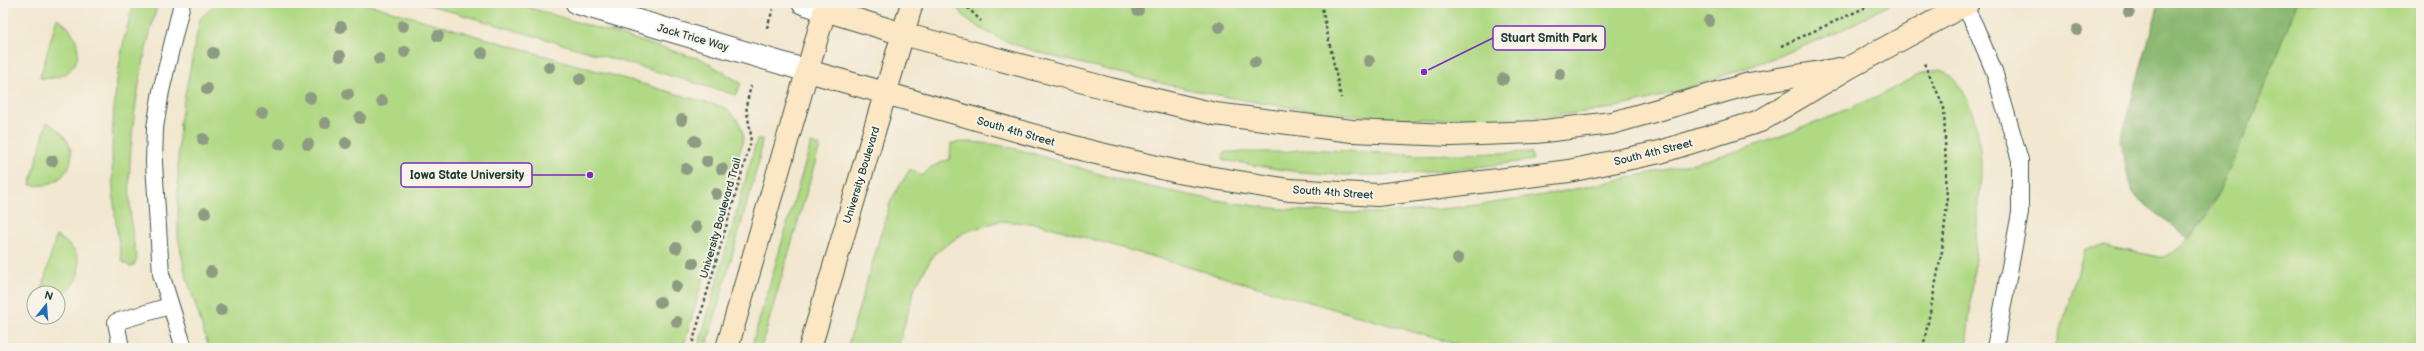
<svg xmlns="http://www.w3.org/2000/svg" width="2424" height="351" font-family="'Balsamiq Sans',sans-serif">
	<rect width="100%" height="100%" fill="#f7f3e8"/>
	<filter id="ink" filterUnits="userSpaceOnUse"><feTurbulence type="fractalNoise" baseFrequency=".025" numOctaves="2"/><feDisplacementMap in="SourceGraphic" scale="8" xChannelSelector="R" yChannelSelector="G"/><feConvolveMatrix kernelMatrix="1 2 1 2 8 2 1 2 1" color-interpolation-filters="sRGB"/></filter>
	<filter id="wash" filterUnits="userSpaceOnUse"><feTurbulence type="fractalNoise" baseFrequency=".012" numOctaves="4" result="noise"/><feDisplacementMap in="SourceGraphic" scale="16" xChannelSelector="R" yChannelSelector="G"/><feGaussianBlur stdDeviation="0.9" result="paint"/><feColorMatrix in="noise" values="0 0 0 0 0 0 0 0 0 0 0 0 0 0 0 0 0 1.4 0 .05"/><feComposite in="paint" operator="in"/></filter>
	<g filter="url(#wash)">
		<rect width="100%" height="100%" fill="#f2e7cf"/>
		<path fill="#b0d984" stroke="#688b5c" d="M134 3H158C136 79 119 181 137 259L134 265 130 267 122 261C106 181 109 81 134 3Z
			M216 3H364L725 108C737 117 744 126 743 141L683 348H209L185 272 178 237V157L180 120 200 19Z
			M422 3H514L703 60 741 83 736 95Z
			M953 3H1892C1845 31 1794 51 1743 69 1708 81 1672 94 1635 103 1597 112 1557 116 1518 118 1379 126 1241 105 1108 70 1062 58 979 44 953 3Z
			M2297 3H2421V348H2055L2085 249 2105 246 2164 258 2190 239 2211 209 2245 133Z
			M57 18C91 40 82 83 40 78Z
			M1940 69C1971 85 1979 130 1981 162 1982 178 1979 195 1978 211 1976 257 1971 302 1966 348H1469L1039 224 1000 221 965 232 934 254 915 287 898 348H847L891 200 910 169 922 176 931 167 950 159 951 143C1003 136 1072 169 1125 181 1212 202 1304 217 1394 212 1471 209 1547 196 1622 179 1670 169 1719 158 1765 142 1806 127 1845 111 1884 93 1902 85 1920 71 1940 69Z
			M47 122C53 126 59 130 64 136 84 162 60 190 30 185Z
			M757 139H762L759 161 706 348H698Z
			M811 143 820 146 761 348H751Z
			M1308 149 1422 155 1531 152 1533 160C1462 169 1387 180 1314 173 1284 171 1254 165 1223 160L1224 152H1283Z
			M56 236C87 251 86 281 58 297V293H41Z"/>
		<path fill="#8cb972" stroke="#567b53" d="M2159 3H2297C2265 82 2238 168 2190 239L2132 194 2120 140Z"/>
	</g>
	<g filter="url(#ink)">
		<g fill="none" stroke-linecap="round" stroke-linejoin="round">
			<g stroke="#3f564b" stroke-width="18">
				<path id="service" d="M182 3 161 91 155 128 154 163 161 274 184 348
					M1964 5 1975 26 1994 71 2020 160V213L1995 348
					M121 348 116 322 169 306"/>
			</g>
			<g stroke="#3f564b" stroke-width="24">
				<path id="tertiary" d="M577 3 808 71
					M803 3 825 10"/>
			</g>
			<g stroke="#3f564b" stroke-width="24">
				<path id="secondary" d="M825 10 903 34 1110 89 1215 114 1352 131 1451 135 1536 132 1612 123 1749 84 1839 69
					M808 71 1092 152 1183 173 1289 190 1377 195 1569 171 1660 152 1760 121 1850 67 1968 3
					M727 348 827 3
					M810 348 912 3"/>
			</g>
			<path stroke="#3f564b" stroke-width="2.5" stroke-dasharray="3 3" stroke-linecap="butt" d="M963 3 981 21
				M1321 3 1341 98
				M767 28 773 9
				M1781 46 1875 3
				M691 348 750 144 751 135 746 106 751 86
				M1923 348 1942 251 1947 203 1944 107 1923 61"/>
			<use href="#service" stroke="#fff" stroke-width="16"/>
			<use href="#tertiary" stroke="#fff" stroke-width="22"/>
			<use href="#secondary" stroke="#fbe7c3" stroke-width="22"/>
		</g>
		<g fill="#8e9b83">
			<circle cx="1138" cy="10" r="6"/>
			<circle cx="2129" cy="12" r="6"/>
			<circle cx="1709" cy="21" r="6"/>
			<circle cx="403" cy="26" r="6"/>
			<circle cx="341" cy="27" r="6"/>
			<circle cx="1219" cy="27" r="6"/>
			<circle cx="2077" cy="30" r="6"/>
			<circle cx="438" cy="36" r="6"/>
			<circle cx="405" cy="52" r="6"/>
			<circle cx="213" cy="53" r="6"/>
			<circle cx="482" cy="53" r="6"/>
			<circle cx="340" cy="56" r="6"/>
			<circle cx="379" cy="59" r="6"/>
			<circle cx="1369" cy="61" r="6"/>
			<circle cx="1255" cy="62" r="6"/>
			<circle cx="549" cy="67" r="6"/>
			<circle cx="1560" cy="74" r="6"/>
			<circle cx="580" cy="79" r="6"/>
			<circle cx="1503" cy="79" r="6"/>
			<circle cx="207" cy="89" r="6"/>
			<circle cx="348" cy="94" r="6"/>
			<circle cx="310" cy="98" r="6"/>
			<circle cx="382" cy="101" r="6"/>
			<circle cx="262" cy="114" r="6"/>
			<circle cx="360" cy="118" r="6"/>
			<circle cx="682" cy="120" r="6"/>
			<circle cx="325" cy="123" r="6"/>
			<circle cx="203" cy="139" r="6"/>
			<circle cx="695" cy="141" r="6"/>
			<circle cx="346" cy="143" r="6"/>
			<circle cx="280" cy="144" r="6"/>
			<circle cx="308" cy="144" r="6"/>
			<circle cx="52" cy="161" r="6"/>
			<circle cx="707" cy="161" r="6"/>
			<circle cx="686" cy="169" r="6"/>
			<circle cx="722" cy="169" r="6"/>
			<circle cx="716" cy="194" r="6"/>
			<circle cx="205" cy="213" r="6"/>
			<circle cx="696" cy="227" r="6"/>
			<circle cx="676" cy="248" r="6"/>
			<circle cx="1458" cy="259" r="6"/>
			<circle cx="693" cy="263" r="6"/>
			<circle cx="211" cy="272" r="6"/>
			<circle cx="676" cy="286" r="6"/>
			<circle cx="660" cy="302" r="6"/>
			<circle cx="221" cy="310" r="6"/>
			<circle cx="677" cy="322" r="6"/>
		</g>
	</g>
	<g text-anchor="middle" stroke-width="4" stroke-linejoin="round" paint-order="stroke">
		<g font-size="11" fill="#1f3d34" stroke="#f7f3e8">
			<text transform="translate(693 37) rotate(16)" y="4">Jack Trice Way</text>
			<text transform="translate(1016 131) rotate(16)" y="4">South 4th Street</text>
			<text transform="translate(1653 152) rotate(-14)" y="4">South 4th Street</text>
			<text transform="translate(861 175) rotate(-73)" y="4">University Boulevard</text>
			<text transform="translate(1333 192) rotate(4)" y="4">South 4th Street</text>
			<text transform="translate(720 218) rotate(-74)" y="4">University Boulevard Trail</text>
		</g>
	</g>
	<path fill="none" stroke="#7b2cbf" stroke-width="1.5" d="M1424 72L1493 38M590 175L532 175"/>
	<g fill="#7b2cbf" stroke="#f7f3e8" stroke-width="1.5">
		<circle cx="1424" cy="72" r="4"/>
		<circle cx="590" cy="175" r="4"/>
	</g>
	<g fill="#f7f3e8" stroke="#7b2cbf" stroke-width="1.5">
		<rect x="1493" y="26" width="112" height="24" rx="4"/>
		<rect x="401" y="163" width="131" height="24" rx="4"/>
	</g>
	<g font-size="12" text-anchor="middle" font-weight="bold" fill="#1f3d34">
		<text x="1549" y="42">Stuart Smith Park</text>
		<text x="467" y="179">Iowa State University</text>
	</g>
	<rect width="2424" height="351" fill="none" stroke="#f7f3e8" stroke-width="16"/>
	<g transform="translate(46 305) rotate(17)"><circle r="19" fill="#f7f3e8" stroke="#a1aaa0"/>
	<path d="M0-3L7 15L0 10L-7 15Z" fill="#1f6fb2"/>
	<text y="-6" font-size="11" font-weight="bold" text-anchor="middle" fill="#1f3d34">N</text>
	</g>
</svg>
